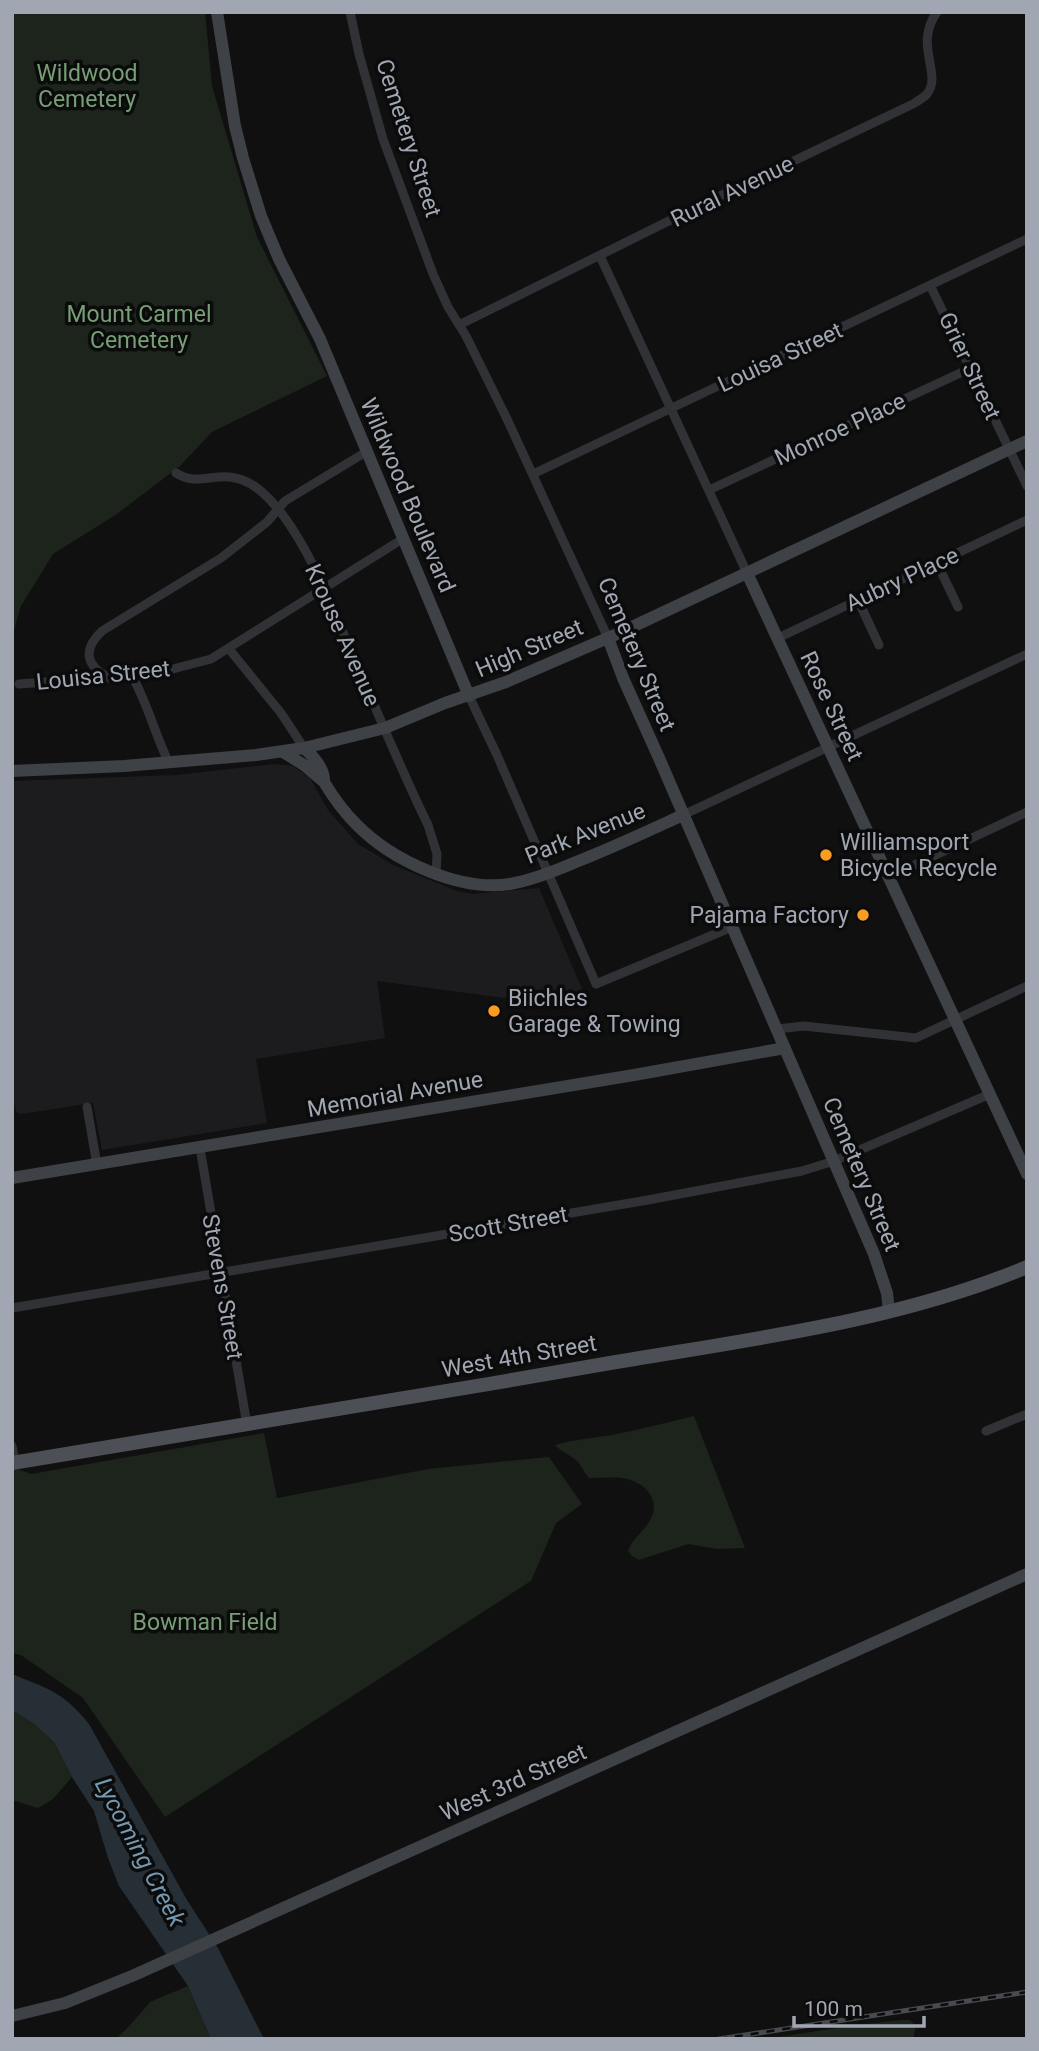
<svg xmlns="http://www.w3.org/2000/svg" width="1039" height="2051" font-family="Roboto,sans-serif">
	<rect width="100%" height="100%" fill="#101011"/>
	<path fill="#1c1c1e" d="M275 764 293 766 310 778 328 810 358 844 393 865 457 891 472 894 539 888 585 996 573 1007 377 981 385 1038 256 1059 267 1123 102 1150 93 1103 21 1114 16 1112 12 1090V781L176 775Z"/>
	<path fill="#1c241c" d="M12 12H205L212 86 257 237 327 376 212 432 180 466 117 514 53 554 21 606 12 637Z
		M694 1416 745 1548 717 1549 688 1544 639 1560 632 1556 628 1551C632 1538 644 1532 650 1520 662 1499 644 1481 622 1478 612 1477 600 1478 589 1478 584 1473 583 1468 579 1463 572 1455 562 1453 555 1445 575 1439 596 1438 617 1434 642 1429 668 1422 694 1416Z
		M264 1433 277 1498 428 1469 549 1457 582 1504 556 1523 531 1581 165 1817 83 1698 21 1655 12 1653V1467L31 1474Z
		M12 1710 34 1724 54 1742 72 1777 53 1799 38 1808 12 1800Z
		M188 1986 211 2039H116L131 2024 150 2002Z
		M902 2020H910L916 2026 913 2039H765L857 2025Z"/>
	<path fill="#262f35" d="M12 1674C49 1689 63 1692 89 1724L187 1900 218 1948 264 2039H211L188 1986 119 1886 108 1858 94 1811 72 1777 54 1742 34 1724 12 1710Z"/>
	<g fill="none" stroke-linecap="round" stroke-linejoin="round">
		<path stroke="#313236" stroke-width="9" d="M350 12 359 54 383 139 433 274 448 307 466 336 507 419 608 638
			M600 256 747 573
			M930 285 1027 486
			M459 325 703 204 913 104C918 101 923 98 927 94 943 74 913 45 937 12
			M176 473C201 490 223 463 257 488 299 520 329 600 350 649 376 708 400 768 428 825L437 854 436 874
			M533 474 1027 239
			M709 490 971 368
			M937 563 958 607
			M858 600 879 645
			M778 638 1027 520
			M229 649 281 713 304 748
			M132 676C148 704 155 735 169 763
			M108 677C85 665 83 649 102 631L221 558 267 522 285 501 366 452
			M19 684 132 676 169 670 211 659 404 538
			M469 696 497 755 596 984 732 927
			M683 815 1027 654
			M889 877 1027 812
			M777 1029 804 1026 916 1038 1027 986
			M87 1107 97 1165
			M200 1148 247 1425
			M12 1308 648 1200 802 1171 834 1161 990 1094
			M986 1431 1027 1414
			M12 1446 15 1463"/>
		<path stroke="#3e4146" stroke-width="12" d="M217 12 235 126 243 158 261 216 279 259 320 339 469 696
			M747 573 1027 1174
			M608 638 623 678 659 758 874 1254 887 1293 889 1311
			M304 748C313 756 325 769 324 782 333 797 343 811 356 824 391 860 459 892 510 884 533 880 555 871 576 862 612 848 648 831 683 815
			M283 752 304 765 324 782
			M12 771 124 766 256 755 304 748 385 728 445 703 506 682 617 634 1027 441
			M12 1178 634 1075 785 1048
			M12 2016 65 2003 132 1976 1027 1574"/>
		<path stroke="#4c4f55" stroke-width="14" d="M12 1463C214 1431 415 1397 616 1362 753 1339 898 1321 1027 1267"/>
		<g stroke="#474a4f" stroke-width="5">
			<path id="rail" d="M719 2039 1027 1992"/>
		</g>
		<use href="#rail" stroke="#0b0b0c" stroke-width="2.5" stroke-dasharray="8" stroke-linecap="butt"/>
	</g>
	<g fill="#f89d21" stroke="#0b0b0c" stroke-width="2.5">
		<circle cx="826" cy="855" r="7"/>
		<circle cx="863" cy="915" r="7"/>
		<circle cx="494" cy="1011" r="7"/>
	</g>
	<g text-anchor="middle" stroke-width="7" stroke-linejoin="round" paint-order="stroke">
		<g font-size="23" fill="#779f76" stroke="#0b0b0c">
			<text x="87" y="81">Wildwood<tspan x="87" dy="26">Cemetery</tspan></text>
			<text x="139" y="322">Mount Carmel<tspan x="139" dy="26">Cemetery</tspan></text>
			<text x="205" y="1630">Bowman Field</text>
		</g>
		<g font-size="23" fill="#a0a7b3" stroke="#0b0b0c">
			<text transform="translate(409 138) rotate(72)" y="8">Cemetery Street</text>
			<text transform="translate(732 191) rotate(-26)" y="8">Rural Avenue</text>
			<text transform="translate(780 357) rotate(-25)" y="8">Louisa Street</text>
			<text transform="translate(970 366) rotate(65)" y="8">Grier Street</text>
			<text transform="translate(840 429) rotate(-25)" y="8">Monroe Place</text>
			<text transform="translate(408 495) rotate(67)" y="8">Wildwood Boulevard</text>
			<text transform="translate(902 579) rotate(-25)" y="8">Aubry Place</text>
			<text transform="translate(343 635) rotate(66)" y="8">Krouse Avenue</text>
			<text transform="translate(529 648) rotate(-23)" y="8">High Street</text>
			<text transform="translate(637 654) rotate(67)" y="8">Cemetery Street</text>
			<text transform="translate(103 675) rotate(-6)" y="8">Louisa Street</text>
			<text transform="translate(832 706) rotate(65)" y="8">Rose Street</text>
			<text transform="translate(585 833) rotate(-22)" y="8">Park Avenue</text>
			<text transform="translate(395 1094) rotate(-10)" y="8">Memorial Avenue</text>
			<text transform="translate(862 1174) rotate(67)" y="8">Cemetery Street</text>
			<text transform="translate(508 1224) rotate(-10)" y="8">Scott Street</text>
			<text transform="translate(223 1287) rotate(80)" y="8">Stevens Street</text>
			<text transform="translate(519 1356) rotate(-10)" y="8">West 4th Street</text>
			<text transform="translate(513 1782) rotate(-24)" y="8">West 3rd Street</text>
		</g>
		<g font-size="23" fill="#a0a7b3" stroke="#0b0b0c" text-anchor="start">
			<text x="840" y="850">Williamsport<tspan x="840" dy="26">Bicycle Recycle</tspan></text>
			<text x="849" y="923" text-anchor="end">Pajama Factory</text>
			<text x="508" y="1006">Biichles<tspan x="508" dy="26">Garage &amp; Towing</tspan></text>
		</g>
		<g font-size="24" font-style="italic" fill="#7599b0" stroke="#0b0b0c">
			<text transform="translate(140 1852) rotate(62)" y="8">Lycoming Creek</text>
		</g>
	</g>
	<rect width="1039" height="2051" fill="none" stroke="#a0a7b3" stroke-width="28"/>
	<path d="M794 2016v10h130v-10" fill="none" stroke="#a0a7b3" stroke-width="3.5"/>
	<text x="804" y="2016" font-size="21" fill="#a0a7b3" stroke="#0b0b0c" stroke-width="5" paint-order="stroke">100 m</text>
</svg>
